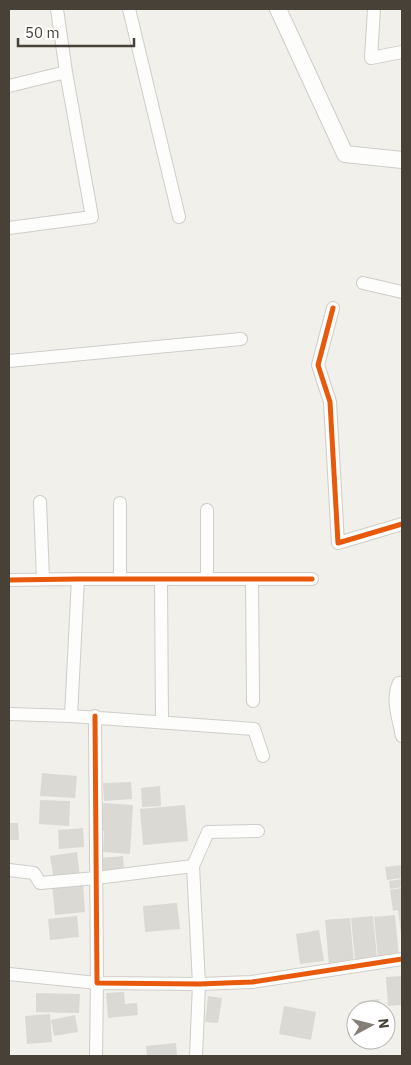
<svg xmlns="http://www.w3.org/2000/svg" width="411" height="1065" font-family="'IBM Plex Sans',sans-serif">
	<rect width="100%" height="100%" fill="#f1f0eb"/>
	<path fill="#dbd9d4" d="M42 773 77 776 75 798 40 796Z
		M131 782 132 799 104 801 103 783Z
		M160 786 161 806 142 807 141 788Z
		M40 800 70 801 69 826 39 824Z
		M103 803 133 805 130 854 103 852 104 831H101Z
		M185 805 188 841 143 845 140 809Z
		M9 823H18L19 840H9Z
		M83 828 84 847 59 849 58 830Z
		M77 852 80 877 54 881 50 856Z
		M123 856 124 871 103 873 101 858Z
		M402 865V878L387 880 385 867Z
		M402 879V887L390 889 389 881Z
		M83 881 85 912 55 915 52 884Z
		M402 888V934H401L398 910 393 911 390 890Z
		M177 903 180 929 145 932 143 906Z
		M395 915 399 956 378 958 374 917Z
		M77 916 79 937 50 940 48 919Z
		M373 916 377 958 355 960 351 918Z
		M350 918 354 963 329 965 325 920Z
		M319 930 324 961 300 964 296 934Z
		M402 976V1005L388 1006 386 977Z
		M124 992 125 1004 137 1003 138 1015 108 1018 106 993Z
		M36 993 80 994 79 1013 36 1012Z
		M208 996 222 998 218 1023 205 1022Z
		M379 999 381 1010H360L359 1002Z
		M284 1006 316 1012 311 1040 279 1034Z
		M50 1014 52 1042 27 1044 25 1016Z
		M75 1015 78 1032 54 1036 51 1020Z
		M176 1043 177 1056H147L146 1046Z"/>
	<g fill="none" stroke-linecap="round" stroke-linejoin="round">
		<g stroke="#cfcdc9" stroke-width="14">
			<path id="minor" d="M129 9 179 217
				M374 9 371 58 402 52
				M9 86 66 72
				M9 228 92 217 66 72 57 9
				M363 283 402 292
				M333 308 318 365 330 402 338 543 402 524
				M9 361 241 339
				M40 502 43 579
				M120 503V579
				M161 579 162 722
				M207 579V510
				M252 579 253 701
				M9 580 78 579H312
				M402 683H399C391 699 399 720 402 736
				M9 714 71 716 78 579
				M71 716 254 729 263 756
				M95 716 97 983 199 984 252 982 402 959
				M9 870 34 873 40 883 96 878 193 866
				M9 974 97 983 96 1056
				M196 1056 199 984 193 866 208 832 258 831"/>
		</g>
		<g stroke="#cfcdc9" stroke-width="18">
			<path id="tertiary" d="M278 9 345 154 402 160"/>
		</g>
		<use href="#minor" stroke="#fdfdfc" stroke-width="12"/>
		<use href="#tertiary" stroke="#fdfdfc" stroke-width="16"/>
		<g stroke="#fff" stroke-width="8">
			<path id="cycleway" d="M333 308 318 365 330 402 338 543 402 524
				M9 580 78 579H312
				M95 716 97 983 199 984 252 982 402 959"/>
		</g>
		<use href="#cycleway" stroke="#e8590c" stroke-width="5"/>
	</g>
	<rect width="411" height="1065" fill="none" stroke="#484137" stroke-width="20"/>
	<g transform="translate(371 1025) rotate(83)"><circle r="24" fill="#ffffff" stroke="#b6b3af"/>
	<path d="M0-4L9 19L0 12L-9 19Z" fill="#837e76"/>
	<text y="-8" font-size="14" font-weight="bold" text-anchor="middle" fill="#484137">N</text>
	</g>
	<path d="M18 38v8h116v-8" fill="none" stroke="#484137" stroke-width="2.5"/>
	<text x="25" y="38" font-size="15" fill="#484137" stroke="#ffffff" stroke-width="4" paint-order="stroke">50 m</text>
</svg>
